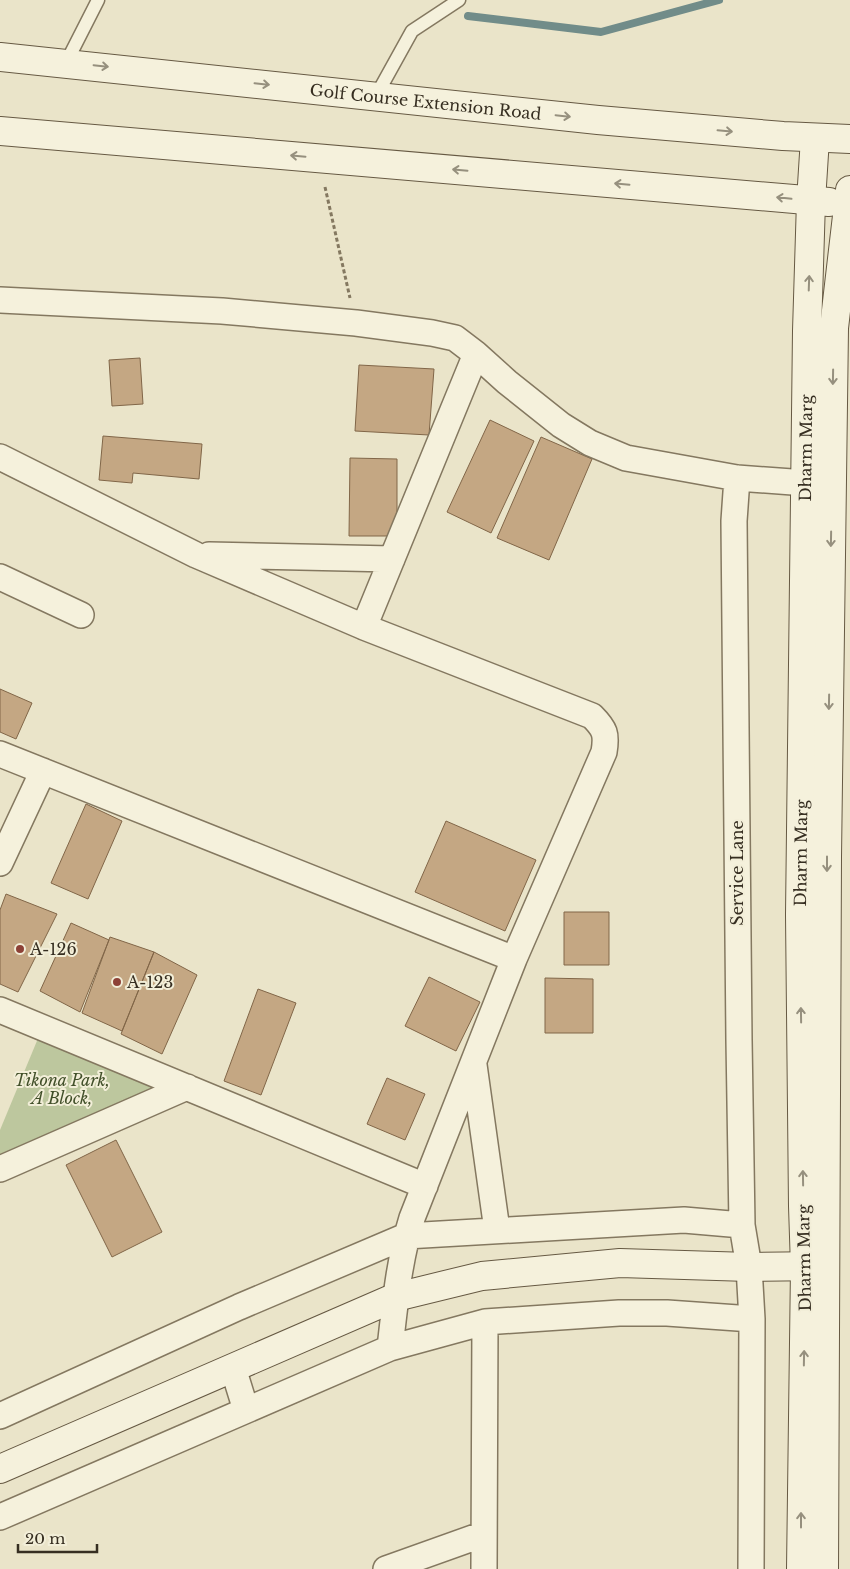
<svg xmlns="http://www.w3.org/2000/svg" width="850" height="1569" font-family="'Libre Baskerville',serif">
	<rect width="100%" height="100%" fill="#eae4c9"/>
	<path fill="#bdc79e" d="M39 1036 169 1087 0 1160V1130Z"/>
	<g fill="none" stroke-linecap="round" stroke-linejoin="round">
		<path stroke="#718c89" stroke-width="8" d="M468 16 601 32 719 0"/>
	</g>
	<path fill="#c4a783" stroke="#816648" d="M140 358 143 404 112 406 109 360Z
		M359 365 434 369 429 435 355 431Z
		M490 420 534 441 491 533 447 512Z
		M103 436 202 444 199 479 133 473 132 483 99 480Z
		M541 437 592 459 549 560 497 538Z
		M350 458 397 459V536H349Z
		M0 689 32 703 16 739 0 732Z
		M86 804 122 821 88 899 51 883Z
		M446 821 536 860 505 931 415 892Z
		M6 894 57 914 18 992 0 984V910Z
		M564 912H609V965H564Z
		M71 923 109 940 80 1012 40 991Z
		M110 937 154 952 122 1031 82 1013Z
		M154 952 197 975 162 1054 121 1034Z
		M429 977 480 1002 456 1051 405 1026Z
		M545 978 593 979V1033H545Z
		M258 989 296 1003 261 1095 224 1081Z
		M387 1078 425 1094 405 1140 367 1124Z
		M116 1140 162 1232 112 1257 66 1165Z"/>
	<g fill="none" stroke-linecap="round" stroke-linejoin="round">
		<g stroke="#847860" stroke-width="15">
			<path id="lane" d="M66 63 98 0
				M376 96 412 31 459 0"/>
		</g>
		<g stroke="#847860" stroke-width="28">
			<path id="street" d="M0 300 222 311 356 323 432 333 455 338 476 354 364 627
				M476 354 507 382 561 425 590 443 626 458 737 478 806 483
				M0 457 196 555 364 627 592 716C605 729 607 734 604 752L514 959 412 1218C399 1260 395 1304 390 1348
				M209 555 392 559
				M0 577 81 615
				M0 754 514 959
				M0 863 43 771
				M0 1010 425 1186
				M474 1065 497 1230
				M0 1169 187 1087
				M233 1368 246 1410
				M0 1416 239 1307 406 1236 684 1220 742 1225
				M0 1517 390 1348 485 1322 619 1313H667L752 1319 749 1267 742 1225 739 1040 734 521 737 478
				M386 1569 484 1534
				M484 1569 485 1322
				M751 1569 752 1319"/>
		</g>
		<g stroke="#665943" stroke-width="30">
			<g id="secondary">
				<path id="s1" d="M0 57 598 120 783 136 850 139"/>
				<path d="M0 131 829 202"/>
				<path d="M0 1469 396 1297 482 1276 620 1263 749 1267 824 1266"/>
				<path id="s2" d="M801 1569 805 1267 803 1206 800 915 807 331 811 201 815 138"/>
				<path d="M824 1569 827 857 834 328 850 190"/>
			</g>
		</g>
		<path stroke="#847860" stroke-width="3" stroke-dasharray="4 2.5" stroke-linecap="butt" d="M325 187 350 298"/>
		<use href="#lane" stroke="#f5f1dc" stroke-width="12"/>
		<use href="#street" stroke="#f5f1dc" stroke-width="25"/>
		<use href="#secondary" stroke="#f5f1dc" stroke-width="28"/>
	</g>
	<defs><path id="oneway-shaft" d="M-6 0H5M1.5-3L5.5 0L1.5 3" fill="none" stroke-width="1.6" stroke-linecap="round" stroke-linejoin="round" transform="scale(1.25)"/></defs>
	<g stroke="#96907e">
		<use href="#oneway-shaft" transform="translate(101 66) rotate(6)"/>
		<use href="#oneway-shaft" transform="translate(262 84) rotate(6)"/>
		<use href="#oneway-shaft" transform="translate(563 116) rotate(6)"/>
		<use href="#oneway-shaft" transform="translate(725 131) rotate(5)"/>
		<use href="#oneway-shaft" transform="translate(298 156) rotate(-175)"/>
		<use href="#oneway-shaft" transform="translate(460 170) rotate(-175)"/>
		<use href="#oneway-shaft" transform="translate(622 184) rotate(-175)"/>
		<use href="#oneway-shaft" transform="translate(784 198) rotate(-174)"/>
		<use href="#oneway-shaft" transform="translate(809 283) rotate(-88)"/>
		<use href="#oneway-shaft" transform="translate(833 377) rotate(91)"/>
		<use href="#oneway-shaft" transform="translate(831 539) rotate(91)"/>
		<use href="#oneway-shaft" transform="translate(829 702) rotate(91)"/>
		<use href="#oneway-shaft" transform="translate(827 864) rotate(90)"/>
		<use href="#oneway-shaft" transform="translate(801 1015) rotate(-91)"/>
		<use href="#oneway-shaft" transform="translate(803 1178) rotate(-91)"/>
		<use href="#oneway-shaft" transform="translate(804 1358) rotate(-89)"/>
		<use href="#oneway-shaft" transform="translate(801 1520) rotate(-90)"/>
	</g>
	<g fill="#8d4136" stroke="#f2eed8" stroke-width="2">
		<circle cx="20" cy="949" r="5"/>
		<circle cx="117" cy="982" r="5"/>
	</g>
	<g text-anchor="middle" stroke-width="4" stroke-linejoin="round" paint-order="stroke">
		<g font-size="16" fill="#362e21" stroke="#f2eed8">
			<text dy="6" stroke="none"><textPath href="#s1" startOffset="428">Golf Course Extension Road</textPath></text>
			<text dy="6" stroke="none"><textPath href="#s2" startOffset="1121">Dharm Marg</textPath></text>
			<text dy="6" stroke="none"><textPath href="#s2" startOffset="716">Dharm Marg</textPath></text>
			<text transform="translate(737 873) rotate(-90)" y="6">Service Lane</text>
			<text transform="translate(804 1258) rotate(-91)" y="6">Dharm Marg</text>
		</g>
		<g font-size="16" fill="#362e21" stroke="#f2eed8" text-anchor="start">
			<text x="30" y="955">A-126</text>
			<text x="127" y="988">A-123</text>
		</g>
		<g font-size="16" font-style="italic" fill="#42502a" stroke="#f2eed8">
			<text x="62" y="1086">Tikona Park,<tspan x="62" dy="18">A Block,</tspan></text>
		</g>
	</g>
	<path d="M18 1544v8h79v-8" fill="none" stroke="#362e21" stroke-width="2.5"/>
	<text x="25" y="1544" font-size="15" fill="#362e21" stroke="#f2eed8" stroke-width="4" paint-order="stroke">20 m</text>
</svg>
